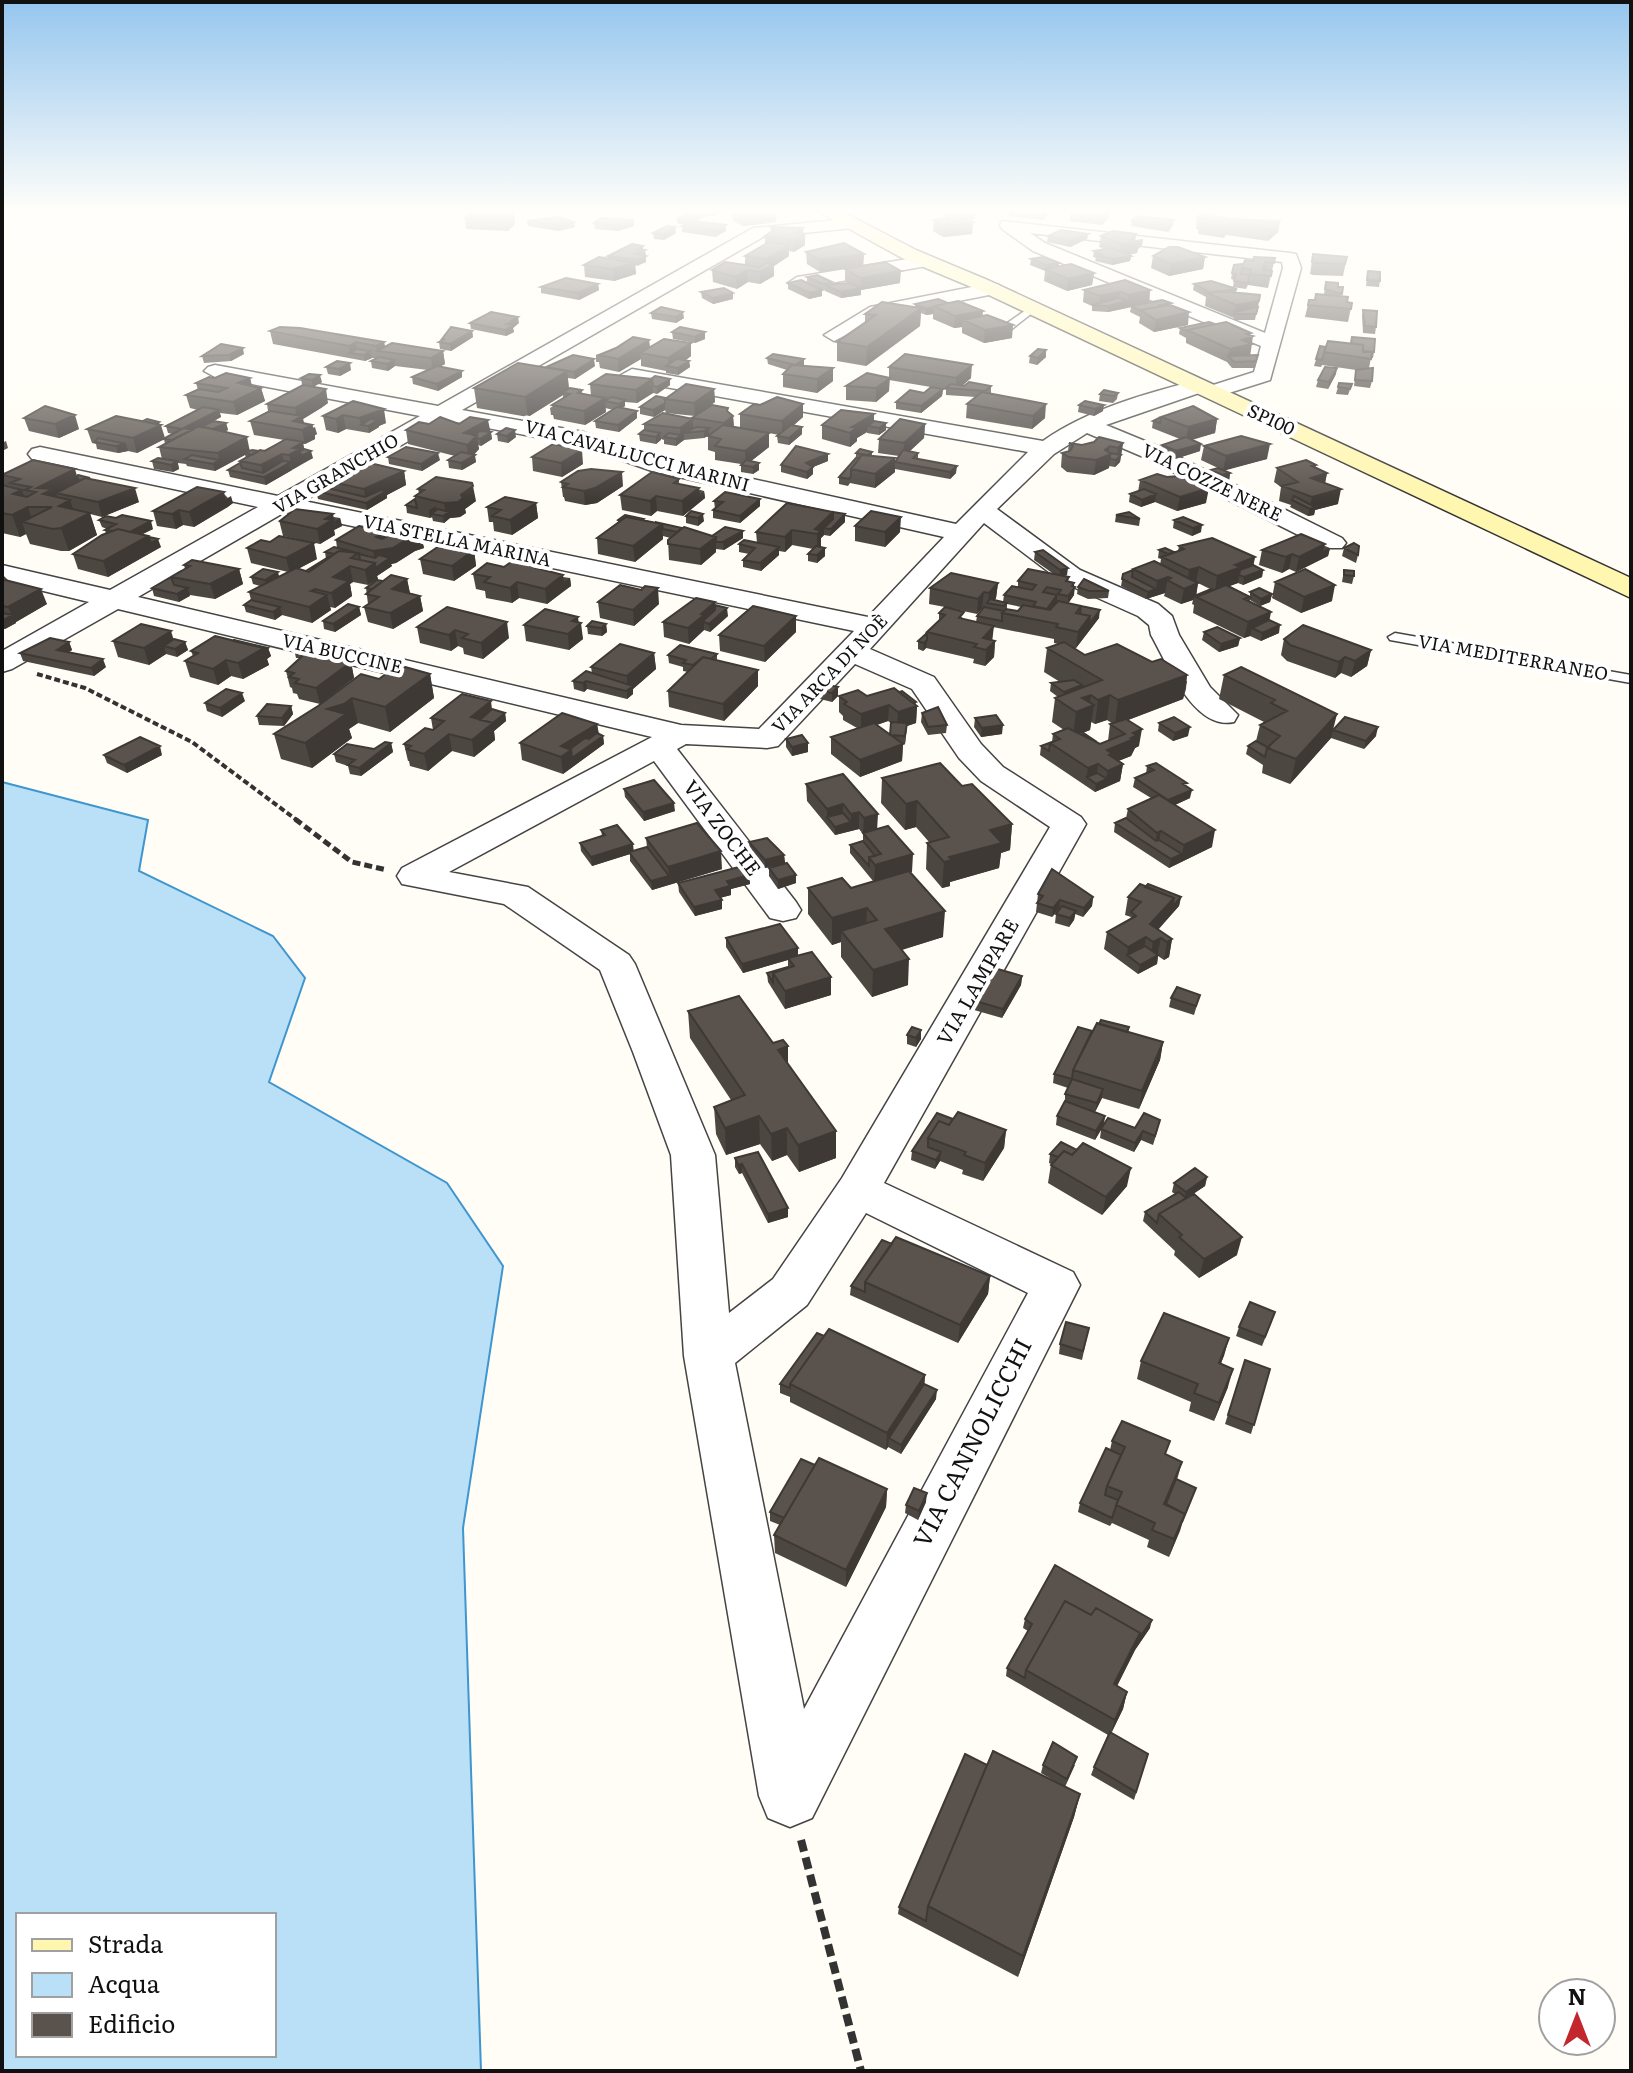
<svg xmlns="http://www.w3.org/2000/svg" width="1633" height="2073" font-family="Literata,serif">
	<rect width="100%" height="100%" fill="#fffdf5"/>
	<path fill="#b9e0f7" stroke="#3f96cf" stroke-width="2" fill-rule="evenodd" d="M2 782 148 820 139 871 273 936 305 978 269 1082 447 1183 503 1266 463 1528 481 2071H2ZM18 1915H274V2055H18Z"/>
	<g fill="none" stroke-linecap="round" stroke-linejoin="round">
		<g stroke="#444" stroke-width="3">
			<path id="service" d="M1033 305 1036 310 1008 332 986 325 991 322 1003 326Z
				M1395 633 1631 675V683L1390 640 1388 637Z"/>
		</g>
		<g stroke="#444" stroke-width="3">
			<path id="minor" d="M847 219 855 224 853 228 763 237 462 410 583 432 667 460 956 524 1028 452 632 381 621 375 632 369 1043 441C1087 410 1146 393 1199 380L1210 386 1254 372 1261 346 1033 251 1002 229 1000 225 1002 221 1290 253 1296 254 1301 268 1270 380 1213 398 1202 392 1106 425 1157 446 1342 538 1346 543 1342 548H1324L1141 456 1087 433 1054 454 997 509 1080 570 1158 604 1172 616 1179 635 1210 687 1238 715 1234 722C1194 731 1167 663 1151 635L1149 625 1138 616 1062 582 984 523 870 649 934 677 981 744 1003 767 1081 817 1086 824 884 1183 1073 1272 1080 1285 812 1818 790 1827 768 1818 759 1796 684 1356 671 1155 633 1052 600 970 504 904 402 884 397 876 402 868 652 737 118 609 12 669 2 672V651L89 602 2 581V565L110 590 258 507 32 459 28 454 32 449 40 447 278 496 420 416 215 377 204 371 208 367 215 365 438 406 753 228ZM1030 233 1282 262 1283 268 1265 333 1045 243ZM445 420 578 445 652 471 944 537 868 617 304 501ZM285 512 854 631 759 729 681 725 138 597ZM855 664 912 689 959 758 981 781 1050 827 842 1178 773 1279 729 1313 715 1155 635 964 629 955 528 887 449 872 654 761 770 918 783 921 796 918 801 910 796 902 677 749 686 744 767 748 778 746ZM866 1213 1028 1293 804 1709 735 1363 807 1305Z
				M926 256 932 257 935 261 932 265 797 289 788 283 797 277Z
				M992 283 999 285 1001 289 999 293 883 316 834 341 824 335 870 307Z"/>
		</g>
		<g stroke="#333" stroke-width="3">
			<path id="secondary" d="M817 211H841L916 250 990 281 1631 578V598L976 289 902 258Z"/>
		</g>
		<path stroke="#333" stroke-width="4" stroke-dasharray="6 3" stroke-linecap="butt" d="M37 674 85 688 192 742 298 821"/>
		<path stroke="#333" stroke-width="5" stroke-dasharray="8 4" stroke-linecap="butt" d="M295 819 352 862 387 870"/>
		<path stroke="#333" stroke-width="8" stroke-dasharray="12 6" stroke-linecap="butt" d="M801 1840 861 2071"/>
		<use href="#service" fill="#fff" fill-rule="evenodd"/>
		<use href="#minor" fill="#fff" fill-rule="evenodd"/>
		<use href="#secondary" fill="#fff6b0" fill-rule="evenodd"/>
	</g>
	<path fill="#4d4742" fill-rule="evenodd" d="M689 211H721L714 216H706L695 221 726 231 715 237 682 232V226L688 223 678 224 677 219Z
		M947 211H973L975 214V219L966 220 973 222 972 234 943 237 933 231 934 220 945 219V215H949Z
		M1009 211H1047V216L1042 220 1009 216Z
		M1071 211H1109V217L1102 225 1070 221Z
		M514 213 515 224 508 231 466 229 465 218Z
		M1201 213 1231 219 1280 221 1278 232 1268 241 1226 235 1224 238 1198 234V229H1196L1197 218Z
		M732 215 776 216V222L743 226 733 221Z
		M527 221 575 227 558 231 528 226Z
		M1132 221 1173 225 1168 232 1131 226Z
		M594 223 634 226 618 231 595 229Z
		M771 227 803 228 805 245 794 252 789 251V256L774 266V276L760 284 748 282 737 289 713 282 712 270 745 265V256L765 244V236L771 232Z
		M653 233H676L664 240 654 239Z
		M1088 234 1087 239 1070 247 1047 242 1048 236Z
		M1136 234 1135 240 1143 239 1142 245 1138 249 1137 253 1129 255 1131 256 1130 261 1112 265 1095 261 1096 258 1093 257 1094 251 1104 249 1099 247 1101 236Z
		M643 249 645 250 646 262 635 266 636 274 614 281 585 277 584 265 608 259V256Z
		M806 252 864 254 863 266 820 272 807 264Z
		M1313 254 1347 257 1343 276 1313 275 1310 274Z
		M1153 256 1205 257 1203 269 1169 276 1151 268Z
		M1275 258 1268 288 1248 285 1246 289 1233 287 1234 280 1231 279 1232 273 1243 264 1253 261Z
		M1031 259 1059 263V266L1094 273 1092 285 1067 291 1044 281 1045 271 1030 265Z
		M845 269 900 283 861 290V295L841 298 825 291V290H823L807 283V277L832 285 848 283 845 281Z
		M1368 271 1380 281 1379 287 1366 286Z
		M1326 282 1338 287H1343L1341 296 1347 302 1352 303 1348 322 1305 317 1309 300H1315L1324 294Z
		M788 283 822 296 809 299 788 289Z
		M598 284 599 290 579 300 541 293V287Z
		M1194 284 1237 289 1236 293 1260 295 1255 320H1233L1234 318 1205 306 1206 297 1193 290Z
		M1084 290H1150L1149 303 1170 305 1188 325 1154 332 1139 323 1140 317 1130 312 1131 307 1108 312 1092 311V306L1083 302Z
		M701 292 733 293V299L713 304 702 298Z
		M938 299 982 316 1012 338 984 343 962 333V327L954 328 933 319V314L926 315 921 313 920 326 866 366 837 361V342L865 323V314L915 307V304Z
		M1363 310 1376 327 1375 334 1363 333 1362 316Z
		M651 313 684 318 676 323 652 319Z
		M470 323H519L513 328 514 332 506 336 471 329Z
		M1215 324 1250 335V355L1257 361 1255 368H1232L1227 362 1186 343V338L1179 334 1180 328Z
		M270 331 384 342 385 347 443 351 445 364 440 366 462 377 438 391 413 384 412 377 428 370 395 366 388 371 372 368 371 361 376 358H372L365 361 273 344Z
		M472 331 473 337 451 351 440 349 439 342 442 341V339Z
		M672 332 705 339 695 343 673 339Z
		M649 340 650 347 691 356 686 360 689 361 690 367 678 375 666 373V371L641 366V359L619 372 600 368 599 362H596V355Z
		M1320 346 1374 352 1373 358H1371L1369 368 1372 381 1370 388 1354 386 1356 370 1322 365 1321 367 1314 366Z
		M244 354 231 361 204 363 202 356Z
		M1030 356 1046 357 1037 365 1029 363Z
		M767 358 804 366 833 368V381L817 393 783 387V374L787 370 768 364Z
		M595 366 575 379 568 378 569 389 582 390V394L591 396 590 384 670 379V385L657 394 653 393 637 403 625 402V406L622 408 637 411V418L619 432 596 428 595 421 614 410 605 408 606 412 585 425 554 419 553 415H551L550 408 563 399V395L528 417 477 408 474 388 546 368Z
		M326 367 351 370 340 376 328 374Z
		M889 367 971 378 962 386H991V393L989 394 1045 418 1032 429 966 418 967 404 976 397 946 395V390L943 389 942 396 921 413 896 409V402L924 393 931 387 889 380V391L876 402 846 400V386L889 378Z
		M1336 374 1328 389 1316 387 1318 380Z
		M215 378H250L252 386 261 388 265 401 237 415 220 413 221 417 214 421 226 423 228 430 225 431 237 435 250 450H264L284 440 254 435 250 421 268 411 267 404 328 403 321 408 303 419 304 423 312 425 317 434 315 435V439L305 444H303L304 449 313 458 266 485 230 477 228 470 240 463V461L246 458 245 455 215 471 187 466 186 464 178 463 179 469 173 472 154 469 152 461 162 459 159 447 165 444 164 439 137 453 128 451 118 453 97 449 96 444 92 443 87 429 160 425H161L165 438 173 434 168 433 166 426 198 410 190 408 186 395 198 390 196 383Z
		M301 378 322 382 313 387 302 385Z
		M1352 384 1348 395 1336 394 1338 387Z
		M714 389 715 402 704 410 728 408V412L733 416 734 427 740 428V414L760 405 803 404V417L793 426 802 434 789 445 778 443 777 436 779 435 769 433V447L751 461 759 463V470L753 474 741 472V464L715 460V452L708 450V436L709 435 704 438 684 440 676 446 664 444V440L661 439 656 444 640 441 639 434 644 430V424L692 419 695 416 666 413 665 410 654 417 640 414V407L666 398Z
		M1118 393 1117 399 1113 403 1099 401 1100 394Z
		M353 401 386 423 379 426V427L369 433 346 429 338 433 326 430 323 416Z
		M1079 405 1103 411 1094 416 1078 412Z
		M1161 417 1217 419 1215 433 1192 440 1200 451 1175 459 1161 452 1162 445 1180 439 1152 428 1153 421 1161 418Z
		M24 418 79 429 59 438 29 431Z
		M874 421 886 430 879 435 867 433V432L857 438V441L850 447 822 439V425Z
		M429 424H459L491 432 492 439 481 446 478 445 479 449 474 455 476 462 462 470 449 468 448 460 455 456 408 444 406 430Z
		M925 424 924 438 909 452 918 453V459L956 473 950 479 895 469V472L875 488 850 483 848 486 839 484V477L856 458V453L872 452V456L895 461 899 456 878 453 879 439Z
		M497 434 516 437 508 443 498 441Z
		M1069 443 1082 445 1123 443 1120 462 1115 467 1109 466V468L1094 475 1067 472 1061 467 1062 453 1068 451Z
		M1204 446 1267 459 1224 470 1230 473 1229 481 1221 482 1210 477 1211 470 1218 468 1201 460Z
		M388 457 440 460 422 471 389 464Z
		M532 457 583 464 562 477 533 471Z
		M828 461 813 467V474L807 479 781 472V465Z
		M1277 468H1316L1327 473 1325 483 1338 504 1315 510 1314 515 1308 516 1290 507 1291 505 1279 501 1281 487 1274 482Z
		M2 470H3L5 474 77 476 90 479 139 502 102 517 90 514 97 535 69 551H61L30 544 26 534 20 537 2 533Z
		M404 471 406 485 387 495V498L367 510 318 499 316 491 328 489 327 481 336 476 335 472Z
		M679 479V484L704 491 705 498 683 516 657 511 651 516 622 510 620 495Z
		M1140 480 1206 503 1177 511 1155 502 1141 507 1129 502 1130 494 1138 492Z
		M561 482 623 486 597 503 585 505 565 501 564 497H563Z
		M418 489 476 501 465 509 466 513 460 517 450 518 444 523 433 521 432 517 430 518 407 513 406 505 415 499V496L419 493Z
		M225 495 233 503 194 527 183 525 176 529 157 526 153 511Z
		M714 501 760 506 740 523 713 518V510L716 508H715Z
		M536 503 538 518 512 535 494 531 493 522H489L487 507Z
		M691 511 704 521 698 526 686 523V516Z
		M1116 515 1140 519 1139 526 1115 522Z
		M334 517 340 518 342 526 334 530 335 535 320 544 283 536 279 520Z
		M1183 517 1201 532 1192 536 1173 528 1174 520Z
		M99 520 153 529 142 534 149 537 161 547 108 577 78 569 73 554 106 534 105 530 107 529 102 527Z
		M618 520H645L712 536 743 531V538L724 550 716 549V552L701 565 669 560 668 540 670 538 663 536V539L635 562 598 554 597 538 618 522Z
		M845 522 830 536 824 535 821 538V546L820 547 825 548V556L817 563 808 561V554L813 549 792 545 785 552 779 551V555L761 571 743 567V560L749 554 739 552V544L757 543 756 532Z
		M855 526 900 532 885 547 855 541Z
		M385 531V534L391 535 412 536V538L422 540 424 548 415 551 396 563 391 564 392 566 377 576 378 579 368 585 353 582 350 584 352 596 335 608 330 607 331 610 312 623 282 615 275 620 246 612 244 605 251 600 249 592 260 586 253 584 251 577H279L288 572 251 563 247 548 317 559 298 569 306 571 326 559 325 552 337 548 336 540Z
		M1179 546 1255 557 1253 565 1263 570 1262 577 1243 585 1238 583 1228 586 1250 596V592L1272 594 1270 602 1260 606 1250 600 1249 602 1269 620 1279 633 1261 641 1250 636 1244 638 1193 613 1194 605 1192 604 1193 600 1181 604 1164 596 1165 593 1146 599 1121 586 1123 574 1133 569 1160 565 1161 559 1158 558 1159 550 1174 552 1178 551ZM1198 583 1210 589 1196 595Z
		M1325 546 1330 548 1328 556 1296 572 1289 569 1282 573 1259 565 1262 550Z
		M1344 548 1358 555 1356 563 1342 556Z
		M474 550 476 566 454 581 423 574 420 559Z
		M1035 552 1067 575 1064 576 1069 577 1068 582 1075 587 1074 595 1068 603 1099 618 1076 648H1073L1085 655 1152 662 1187 675 1186 689 1183 699 1128 720 1139 746 1135 748 1131 756 1118 761 1123 764 1120 781 1095 792 1040 755 1041 746 1052 742 1053 734 1064 730 1052 722 1055 698 1058 697 1050 691 1051 683 1060 682 1044 672 1047 648 1058 644 1054 643V639L993 627 992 640 995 641 994 657 985 666 973 663 974 659 926 648 923 651 918 649V641L939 620V613L945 607 929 604 930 588 998 583 996 598 995 600 1003 602 1004 595 1018 587V581L1055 575 1034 560ZM1007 604 1021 607 1018 611 1007 609ZM949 608 977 614 983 608 977 616 976 622 964 619ZM1107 720 1113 724H1110L1108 741 1100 744 1083 733 1090 730 1091 722 1095 724Z
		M184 565 239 569 243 584 215 599 190 595 179 602 154 596 152 588 185 569Z
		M504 567 541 569 563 575V577L570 578 571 586 547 604 519 598 512 603 486 598 485 591 476 589 473 574Z
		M1344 570 1354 576 1352 584 1342 582Z
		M2 574 9 581 47 604 16 622V623L5 629H2Z
		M407 579 410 593 420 596 423 611 393 629 368 622 364 607 368 604 366 588 383 581Z
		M1275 582 1332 601 1301 613 1272 598Z
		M1078 587 1109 591 1108 598 1088 599 1077 594Z
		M598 602 659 604 634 626 600 618Z
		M715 605 728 616 710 632 704 630 689 644 664 637 663 622Z
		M359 607 361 615 335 632 324 629 323 621Z
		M447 607 509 638 483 659 464 654 463 648 458 646 451 651 420 643 417 627Z
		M579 623 583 639 569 650 526 641 524 625Z
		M606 624 607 632 602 636 588 634 587 626Z
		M796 632 765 662 720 651 719 635Z
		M1204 632 1240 638 1238 646 1219 652 1202 640Z
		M1284 639 1371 650 1367 666 1351 677 1341 673 1335 678 1287 661 1281 655Z
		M113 641 185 642 188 650 177 657 166 654 149 665 118 657Z
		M69 642 72 650 69 652 106 667 94 676 23 661 20 653Z
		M311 646 312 650 351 662 354 678 320 704 299 699 297 694 293 693 292 688 290 687 286 671 300 658H296L294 649Z
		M268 648 271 656 267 659 269 665 243 679 231 676 218 685 190 677 185 661 193 656 191 651Z
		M654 653 656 669 633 689V694L627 699 587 689 584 692 574 689 573 681 592 673 591 667Z
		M717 654V661L758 670V686L724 721 669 707 668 691 688 672 683 671V667L669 663 668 655Z
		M430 674 434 698 390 732 358 723 349 729 352 738 312 768 281 759 274 734 379 679Z
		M1224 675 1333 730 1376 736 1364 749 1331 738 1290 784 1262 773 1263 765 1246 754 1248 746 1256 741 1260 725 1264 722 1219 699Z
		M822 684 838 696 832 702 816 698V690Z
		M863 694 868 696 917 706 916 723 907 726 905 744H903L902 761 860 777 831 754V737L857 728 843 720V716L839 712V696ZM888 721 891 723 890 734 877 725Z
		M245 701 222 717 207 711 205 703Z
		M291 706 293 714 284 726 259 725 257 716Z
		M492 709 505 713 506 721 494 731 495 740 474 757 452 751 428 771 410 766 409 761H408L404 744 433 730 431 718Z
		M922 713 947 725 946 733 928 735 921 722Z
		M975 718 1002 734 981 737 974 727Z
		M1159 723 1188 736 1173 741 1158 731Z
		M597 724 599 734 603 736 604 744 563 774 522 760 520 743Z
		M786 739 808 752 792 756 786 747Z
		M391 743 393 752 361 776 350 774 348 766 336 762 334 754 374 749Z
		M104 755H162L127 773 107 763Z
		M1147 766 1186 786 1190 798 1175 805 1212 847 1169 868 1114 832 1115 823 1126 818 1128 809 1151 798 1133 787 1135 778 1146 774Z
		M843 774 877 829 912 872H910L943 937 902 950 908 985 872 997 841 957V942L832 945 808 914V888H851L873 881 850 853V845L863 841V834L859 829 835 835 807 801 806 784Z
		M882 778 962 786 1012 824 1010 850 1001 853 999 868 950 882V886L942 888 926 869 927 843 929 842 916 827 905 830 881 803Z
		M624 789 675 811 644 821 625 797Z
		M601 830 633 851 647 847 646 838 722 869 652 890 630 861V854L592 866 581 851 580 843 602 836Z
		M749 842 784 855 785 863 796 875V883L778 889 769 876V868L780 865 765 868 750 851Z
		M749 875 750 884 731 889V895L720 898 722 909 695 916 679 892 678 883Z
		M1038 894 1093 897 1092 906 1083 917 1075 914 1074 920 1069 927 1055 923 1056 914 1060 909H1059L1052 917 1036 912Z
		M1128 897H1181L1179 906 1158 930 1172 939 1169 957 1164 960 1158 956 1157 964 1138 974 1104 949 1107 932 1130 919 1131 917 1125 915Z
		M726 938 798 956 831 977V995L785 1009 768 982 767 973 788 967V960L743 973 726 947Z
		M1022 976 1021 985 1002 1018 974 1010 975 1001Z
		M1200 995 1194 1015 1169 1007 1171 998Z
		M688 1011 788 1064 836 1158 799 1172 787 1155 772 1161 760 1144 726 1155 716 1134 714 1107 731 1100 690 1038Z
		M1129 1027 1128 1032 1163 1042 1160 1060 1139 1109 1102 1098 1095 1112 1105 1116 1104 1125 1158 1129 1153 1145 1141 1140 1134 1152 1100 1138 1101 1130 1095 1140 1056 1125 1057 1116 1065 1103V1094L1068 1088 1053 1083 1054 1074 1092 1031Z
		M921 1030V1039L916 1047 907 1044V1035Z
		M953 1119 1006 1130 1004 1148 983 1181 962 1174 963 1170 940 1161 935 1169 911 1160 912 1151Z
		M758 1152 788 1217 768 1223 742 1173 739 1174 735 1167V1158Z
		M1050 1154 1127 1186 1102 1215 1048 1183 1051 1164 1049 1163Z
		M1207 1177 1205 1186 1188 1197 1237 1255 1199 1278 1174 1255 1175 1251 1143 1221 1145 1212 1175 1194 1172 1192 1174 1183Z
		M892 1244 990 1276 988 1294 958 1343 850 1295 851 1286Z
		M1272 1321 1262 1346 1236 1336 1239 1327Z
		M1089 1328 1082 1360 1059 1354 1060 1344Z
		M1229 1338 1221 1364 1228 1387 1214 1421 1189 1411 1191 1402 1137 1379 1141 1361Z
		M1245 1360 1270 1369 1251 1434 1225 1424Z
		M925 1375 924 1384 936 1399 901 1454 888 1447 886 1450 790 1402V1397L780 1393V1384Z
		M1112 1441 1167 1455 1182 1462 1177 1480 1196 1488 1169 1557 1147 1547 1149 1540 1112 1523 1110 1526 1078 1512 1080 1503 1110 1450Z
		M815 1465 887 1489 886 1507 846 1587 775 1553 774 1535 780 1525 770 1521V1512Z
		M926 1502 918 1520 905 1513 906 1505Z
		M1025 1619 1150 1628 1135 1650 1117 1686 1127 1692 1123 1709 1111 1733 1148 1754 1134 1800 1091 1775 1094 1767 1108 1735 1006 1676 1007 1668 1028 1631 1023 1628Z
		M987 1765 1063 1786 1041 1773 1043 1765H1075L1065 1787 1080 1794 1074 1817 1018 1977 898 1914 899 1907Z"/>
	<path fill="#3f3936" d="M703 211H706V216L693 223 678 224 677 219Z
		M713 211H721V212L714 216Z
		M1043 211H1047V216L1042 220Z
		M1105 211H1109V217L1102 225 1103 213Z
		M514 213 515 224 508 231 507 220Z
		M776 216V222L743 226V221Z
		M634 220V226L618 231 617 225Z
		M1174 220 1173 225 1168 232V226Z
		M1280 221 1278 232 1268 241 1270 230Z
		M574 222 575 227 558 231V225Z
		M973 222 972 234 943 237V226Z
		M726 225V231L715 237V231Z
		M675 227 676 233 664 240 663 235Z
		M803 228V235L805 234V245L794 252 795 233Z
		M1088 234 1087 239 1070 247V241Z
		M1136 234 1135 242 1143 239 1142 245 1138 249 1137 253 1121 256 1122 244Z
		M789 245V256L774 266V276L760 284V272L767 268V259Z
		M643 246V251L645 250 646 256 636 260 638 249Z
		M864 254 863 266 820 272V260Z
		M646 256V262L637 266V260Z
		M1131 256 1130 261 1112 265 1113 259Z
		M1205 257 1203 269 1169 276 1171 264Z
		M635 263 636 274 614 281 613 269Z
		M1059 263 1058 269 1046 270V265Z
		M747 270 748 282 737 289 736 277Z
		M901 271 900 283 861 290V295L841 298V292L861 289V278Z
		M1094 273 1092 285 1067 291 1068 279Z
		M598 284 599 290 579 300 578 293Z
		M822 290V296L809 299V293Z
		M1150 290 1149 303 1127 308 1129 295Z
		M1120 292 1118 303 1128 301 1127 308 1108 312V306L1099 305 1100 296Z
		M733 293V299L713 304V298Z
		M1260 295 1257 313 1235 314 1236 305Z
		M934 307 933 314 926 315V309Z
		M921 308 920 326 866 366 867 347Z
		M983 311 982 324 963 320 962 327 954 328 955 316Z
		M683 312 684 318 676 323V317Z
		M1189 312 1188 325 1154 332 1156 320Z
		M518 317 519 323 513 328 514 332 506 336 505 330 507 324Z
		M1013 325 1012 338 984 343 985 330Z
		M472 331 473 337 451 351 450 344Z
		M705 332V339L695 343V337Z
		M1251 333 1250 337 1253 336 1250 357 1228 356 1230 349 1242 340 1247 334Z
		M649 340 650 353H640L641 359 619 372 618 359Z
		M356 342 358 354 350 353 351 359 349 346Z
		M384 342 386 352 377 351 379 359 376 346Z
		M691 343V356L674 368 668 367V358Z
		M243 348 244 354 231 361 229 355Z
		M1046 350V357L1037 365 1038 358Z
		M370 351 372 358 365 361 364 355Z
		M443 351 445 364 433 371 431 358Z
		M594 359 595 366 575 379 574 372Z
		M804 359V366L795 365Z
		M394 360 395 366 388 371 387 364Z
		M689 361 690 367 678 375V368Z
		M350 363 351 370 340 376 339 369Z
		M972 365 971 378 958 389H956V378Z
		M833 368V381L817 393V379Z
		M1337 368 1336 374 1328 389 1329 382Z
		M462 371V377L438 391 437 384Z
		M567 371 569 391 562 393 563 395 528 417 525 397Z
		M320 375 322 382 313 387 312 380Z
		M250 378 253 391 238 383Z
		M890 378 889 391 876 402V388Z
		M652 379 653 393 637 403 636 390Z
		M670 379V385L657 394V387Z
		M261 388 265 401 237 415 233 402Z
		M326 389 328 403 321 408 303 419 305 429 312 425 313 428 315 427 317 434 315 435V439L305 444 302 430 293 421 297 419 295 408Z
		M714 389 715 402 695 416 694 403Z
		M943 389 942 396 921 413V406Z
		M605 398 606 412 585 425 584 411Z
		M625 400V406L619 411V404Z
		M665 403V410L654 417 653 410Z
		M803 404V417L782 435V421Z
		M1046 404 1045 418 1032 429 1033 416Z
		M1104 405 1103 411 1094 416 1095 409Z
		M728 408V420L733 416 734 430 724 437V423Z
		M384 409 386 423 379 426V427L369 433 368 426 361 425 359 418Z
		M219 410 221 417 186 435 184 428Z
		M637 411V418L619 432 618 425Z
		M874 414V427L868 426 867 432 857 438V441L850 447V433L852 427Z
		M75 415 79 429 59 438 55 424Z
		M343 415 346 429 338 433 336 419Z
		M693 419V432L684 433V440L681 442 680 428Z
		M1217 419 1215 433 1186 441 1188 427Z
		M488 420 492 439 481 446 480 439 477 438 479 449 472 456 475 455 476 462 462 470 461 463 469 458 464 433Z
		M159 422 165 439 137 453 133 438Z
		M226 423 228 430 216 436 209 431Z
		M886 423V430L879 435V428Z
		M925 424 924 438 903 457 904 443Z
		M802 427V434L789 445V438Z
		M709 428V435L704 438V431Z
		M515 430 516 437 508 443 507 436Z
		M660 433 661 440 656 444V437Z
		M769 433V447L746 465 745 451Z
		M681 435V442L676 446V439Z
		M247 437 250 452 215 471 213 464 219 460 218 453Z
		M6 441 8 448 2 451V443Z
		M303 442 305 454 311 451 313 458 303 463 301 456 303 463 293 469 289 455 293 448Z
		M1123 443 1120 462 1115 467 1118 448Z
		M126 444 128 451 118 453 116 446Z
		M1201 444 1200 451 1175 459 1176 451Z
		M1270 444 1267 459 1223 471 1226 456Z
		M1110 446 1108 455 1111 454 1109 468 1094 475 1096 460Z
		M582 450 583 464 562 477 561 463Z
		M438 453 440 460 422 471 421 464Z
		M282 454 285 466 291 462 292 470 266 485 261 465Z
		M828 454V461L813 467V474L807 479 806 463Z
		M895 458V472L875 488V474Z
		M177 461 179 469 173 472 171 465Z
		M759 463V470L753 474V467Z
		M1316 465 1314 477 1327 473 1324 488 1308 492 1312 466Z
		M957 466 956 473 950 479V472Z
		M75 469 79 483 90 478 92 485 56 493 59 502 58 503 37 488Z
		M404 471 406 485 387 495V498L367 510 364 489Z
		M622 472 623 486 597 503 585 505 584 491Z
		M1230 473 1229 481 1221 482 1222 475Z
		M473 486 476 501 465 509 466 513 460 517 450 518 444 523 443 516 446 514 444 503 461 495Z
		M135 488 139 502 102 517 98 502Z
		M699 488 700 495 704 491 705 498 683 516 682 501Z
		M1209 488 1206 503 1177 511 1180 497Z
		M1341 489 1338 504 1315 510 1314 515 1308 516 1312 497Z
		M22 490 34 525 22 522 26 534 20 537 12 515 13 494Z
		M224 492 228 507 194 527 189 512Z
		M1156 494 1155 502 1141 507 1142 500Z
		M231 496 233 503 228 507 226 499Z
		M656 496 657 511 651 516 650 501Z
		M760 499V506L740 523V516Z
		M70 500 77 520 90 513 97 535 69 551 61 528 59 506Z
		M536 503 538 518 512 535 510 520Z
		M436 506 437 514H431L432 517 430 518 429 510Z
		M179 510 183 525 176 529 172 514Z
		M833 512V527L824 528V535L821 538V546L817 550V534L815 529Z
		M333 514 336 529 334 530 335 535 320 544 317 529 325 519Z
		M703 514 704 521 698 526V518Z
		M845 514V522L830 536 831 529Z
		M901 517 900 532 885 547V532Z
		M340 518 342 526 336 529 335 521Z
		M151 521 153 529 127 542 125 534Z
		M662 524 663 539 635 562 633 546Z
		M1202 525 1201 532 1192 536 1193 528Z
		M792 530V545L785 552V537Z
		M385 531 388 547 412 536 415 551 396 563 391 564 392 566 377 576 378 579 368 585 365 570 375 563 376 566 373 551 376 537Z
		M743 531V538L724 550 723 542Z
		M148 536 151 543 158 539 161 547 108 577 103 561Z
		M716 537V552L701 565 700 549Z
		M422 540 424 548 415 551 413 543Z
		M314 543 317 559 290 573 286 558Z
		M1325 544 1323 551 1330 548 1328 556 1296 572 1299 557Z
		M779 547V555L761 571 760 563Z
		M825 548V556L817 563V555Z
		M474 550 476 566 454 581 452 566Z
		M1292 554 1289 569 1282 573 1286 557Z
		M1255 557 1252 573 1239 575 1238 583 1215 592 1217 576 1235 565Z
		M350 566 353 582 350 584 352 596 335 608 331 593 333 577Z
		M1199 567 1196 582 1187 586 1189 570Z
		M1068 568 1067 575 1059 577 1060 570Z
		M239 569 243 584 215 599 210 584Z
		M1263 570 1262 577 1243 585 1244 577Z
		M278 572 280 580 267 588 265 580Z
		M563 575 565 590 547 604 545 589Z
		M1168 577 1165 593 1146 599 1148 592 1156 589 1157 581Z
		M570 578 571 586 565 590 564 582Z
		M407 579 410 594 380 591Z
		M517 582 519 598 512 603 510 588Z
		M998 583 996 598 992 604 988 603 989 593Z
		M1074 583V595L1068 604V596Z
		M1198 583 1196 597 1194 596 1193 600 1181 604 1184 589Z
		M1335 585 1332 601 1301 613 1304 597Z
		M188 588 190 596 179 602 177 594Z
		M658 588 659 604 634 626 633 610Z
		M41 589 47 604 16 622V623L5 629 2 621 12 616 8 607Z
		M315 589 317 601 327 595 331 610 312 623 309 607 311 591Z
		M984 592 982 608 977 614 978 599Z
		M1272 594 1270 602 1260 606 1261 599Z
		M1057 595V603L1046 617 1047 609Z
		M420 596 423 611 393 629 390 613Z
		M715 602 716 618 704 622V630L689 644 688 628Z
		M280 607 282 615 275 620 273 612Z
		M359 607 361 615 335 632 333 624Z
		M727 608 728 616 710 632 709 624Z
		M1100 610 1099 618 1076 648 1078 632 1090 616Z
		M1271 612 1268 628H1252L1250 636 1244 638 1248 622Z
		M796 616V632L765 662 764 646Z
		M578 617 579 625 581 623 583 639 569 650 568 634 572 621Z
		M507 622 509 638 483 659 481 643Z
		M606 624 607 632 602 636 601 628Z
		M1280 625 1279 633 1261 641 1262 633Z
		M994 626 992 642 983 638Z
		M455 630 458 646 451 651 449 635Z
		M171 631 176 647 164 646 166 654 149 665 144 648Z
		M1240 638 1238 646 1219 652 1221 644Z
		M927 640 926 648 923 651 924 643Z
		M995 641 994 657 985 666 986 650Z
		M69 642 72 650 60 658 57 650Z
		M185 642 188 650 177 657 175 649Z
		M264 648H268L271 656 267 659 269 665 243 679 238 663Z
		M1371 650 1367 666 1351 677 1355 661Z
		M654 653 656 669 633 689V694L627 699V676Z
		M1345 657 1341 673 1335 678 1339 662Z
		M103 659 106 667 94 676 91 668Z
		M226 660 231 676 218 685 213 669Z
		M351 662 354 678 320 704 316 688Z
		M758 670V686L724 721 723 704Z
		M430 674 434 698 390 732 385 707Z
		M1187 675 1186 681H1187L1183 699 1115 725 1118 700Z
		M586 681 587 689 584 692 583 683Z
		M1082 685 1081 693 1063 700 1064 692Z
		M838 687V696L832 702V693Z
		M242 693 245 701 222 717 220 708Z
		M1091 695 1089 707 1094 705 1090 730 1073 736 1076 712 1082 698Z
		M1110 695 1107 720 1095 724 1098 700Z
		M352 698 358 723 349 729 352 738 312 768 305 743 327 709Z
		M491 701 493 718 481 728 471 717Z
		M916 702 915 707 917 706 916 723 907 726 905 744V736L897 729 898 712Z
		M889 705 888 721 861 730V714Z
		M291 706 293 714 284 726 282 718Z
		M505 713 506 721 494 731 495 740 474 757 472 740Z
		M1337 714 1331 738 1290 784 1296 759Z
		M597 724 599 738 603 736 604 744 563 774 561 757V746Z
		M1003 725 1002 734 981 737 982 728Z
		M1190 727 1188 736 1173 741 1175 733Z
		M1378 727 1376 736 1364 749 1366 741Z
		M1142 729 1139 746 1135 748 1131 756 1111 764H1123L1120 781 1095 792 1096 784 1106 779 1108 771 1099 752 1133 733Z
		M449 734 452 751 428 771 424 754Z
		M391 743 393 752 361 776 359 768Z
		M808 743V752L792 756V747Z
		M903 744 902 761 860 777V760Z
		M160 746 162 755 127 773 124 765Z
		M1098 764 1096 781 1087 777 1085 786 1088 768Z
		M1192 790 1190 798 1166 809 1168 800Z
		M917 801 916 827 905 830 906 804Z
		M674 803 675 811 644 821 643 812Z
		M843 804V822L827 817V809Z
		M859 812V829L835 835V827L851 822V814Z
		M878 814 877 831 863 835 864 818Z
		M1012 824 1010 850 1001 853 999 868 950 882V886L942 888 944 862 990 830Z
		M1215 830 1212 847 1169 868 1171 859 1182 854 1184 845Z
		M1161 831 1158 848 1154 850 1157 833Z
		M633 844 634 853 629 852 630 854 592 866 591 857Z
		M721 851 722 869 652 890 651 881 669 876 668 867Z
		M913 854 912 872 874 883 875 865Z
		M784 855 785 863 765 868V860Z
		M749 875 750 884 731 889V895L715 899V890L727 881Z
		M796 875V883L778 889V880Z
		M1093 897 1092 906 1083 917 1084 908Z
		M1181 897 1179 906 1149 939 1150 924 1174 898Z
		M722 900V909L695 916 694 907Z
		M1060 900 1059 909 1052 917 1053 908Z
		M867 908 866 934 841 931V942L832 945V918Z
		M945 911 943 937 884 955 885 929Z
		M1076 911 1074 920 1069 927 1070 918Z
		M1146 937 1143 955H1127L1128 947Z
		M1161 938 1157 956 1150 960 1153 942Z
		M1172 939 1169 957 1164 960 1167 942Z
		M798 948V957L743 973 742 964Z
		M1158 955 1157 964 1138 974 1140 965Z
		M909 959 908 985 872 997 873 970Z
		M1022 976 1021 985 1002 1018 1003 1009Z
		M831 977V995L785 1009V991Z
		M921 1030V1039L916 1047V1038Z
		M1163 1042 1160 1060 1139 1109 1142 1091Z
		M788 1046V1073L778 1050Z
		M1103 1089 1102 1098 1095 1112 1097 1103Z
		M759 1116 760 1144 726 1155 725 1128Z
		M1105 1116 1103 1126 1095 1140 1096 1131Z
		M787 1128V1155L772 1161 771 1134Z
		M1006 1130 1004 1148 983 1181 985 1163Z
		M836 1131V1158L799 1172 798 1145Z
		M1143 1131 1141 1140 1134 1152 1135 1143Z
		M941 1152 940 1161 935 1169 936 1160Z
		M742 1164V1173L739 1174 738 1165Z
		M1131 1168 1127 1186 1102 1215 1106 1197Z
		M1207 1177 1205 1186 1183 1201 1186 1192Z
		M788 1208V1217L768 1223V1214Z
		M1242 1237 1237 1255 1199 1278 1204 1259Z
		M990 1276 988 1294 958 1343 960 1325Z
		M1229 1338 1224 1356 1213 1381 1219 1363Z
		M1233 1369 1228 1387 1214 1421 1219 1403Z
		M925 1375 924 1393 889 1438 888 1447 886 1450 887 1433Z
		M937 1390 936 1399 901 1454V1445Z
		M887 1489 886 1507 846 1587V1570Z
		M927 1493 926 1502 918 1520 919 1511Z
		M1185 1514 1180 1531 1169 1557 1174 1539Z
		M1152 1620 1150 1628 1135 1650 1110 1700 1114 1684 1140 1633Z
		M1127 1692 1123 1709 1110 1736 1115 1720Z
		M1080 1794 1074 1817 1018 1977 1023 1956Z"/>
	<path fill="#5a524d" stroke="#3f3936" stroke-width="2" d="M472 211H487L514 213 507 220 465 218Z
		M689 211H703L692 217 677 219Z
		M757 211H768L776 216 743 221 732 215Z
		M951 211H973L975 214 954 215Z
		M1015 211H1046L1042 215Z
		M1084 211H1105L1103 213Z
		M1201 213 1231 219 1280 221 1270 230 1228 224 1226 226 1216 225 1199 223 1202 218H1197Z
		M954 214 973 222 943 226 934 220 950 218 945 215Z
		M1136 216 1174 220 1168 226 1132 221Z
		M559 217 574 222 558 225 527 221Z
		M601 218 634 220 617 225 594 223Z
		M692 221 726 225 715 231 682 226Z
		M667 226 675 227 663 235 653 233Z
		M771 227 803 228 795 233 805 234 794 241 765 236 774 230Z
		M1061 230 1088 234 1070 241 1048 236Z
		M1113 231 1136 234 1130 240 1139 242 1122 244 1101 236Z
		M769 242 789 245 767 259 745 256Z
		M844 243 864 254 820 260 806 252Z
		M632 244 643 246 638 249 645 250 636 254 646 256 637 260 608 256Z
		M1169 247H1178L1205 257 1171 264 1153 256Z
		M1112 248 1131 256 1113 259 1096 255 1101 254 1094 251Z
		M1313 254 1347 257 1345 264 1316 263 1312 262Z
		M599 257 635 263 613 269 584 265Z
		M1043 257 1059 263 1046 265 1031 259Z
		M1254 257 1275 258 1274 263 1265 262 1263 270 1272 271 1271 276 1250 274 1251 269 1242 268 1245 260 1253 261Z
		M725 262 759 267 766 263 774 264 760 272 747 270 736 277 712 270Z
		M885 262 901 271 861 278 845 269Z
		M1071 264 1094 273 1068 279 1045 269Z
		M1243 264 1241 274 1249 275 1248 283 1234 281 1236 274 1232 273 1234 265Z
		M1368 271 1380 272V281L1367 280Z
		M817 275 832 282 823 284 807 277Z
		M566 278 598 284 578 293 541 287Z
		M801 280 822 290 809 293 788 283Z
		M1125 280 1150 290 1129 295 1120 292 1100 296 1084 290Z
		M1211 281 1237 289 1211 293 1194 284Z
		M1326 282 1338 283V287H1343L1342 294 1325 289Z
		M849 283 861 288 841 292 825 285Z
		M724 288 733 293 713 298 701 292Z
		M1219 291 1260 295 1259 301 1236 305 1207 293Z
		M1316 294 1348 297 1347 302 1352 303 1351 309 1308 305 1309 300H1315Z
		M1119 298 1128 301 1108 306 1092 305Z
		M938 299 948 303 926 309 915 304Z
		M1162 300 1171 303 1161 305 1164 306 1141 310 1143 312 1131 306Z
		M958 301 983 311 955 316 934 306Z
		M882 302 921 308 867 347 837 342 876 315 865 314Z
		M1170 305 1189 312 1156 320 1141 310Z
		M661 307 683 312 676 317 651 313Z
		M1258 307 1256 314H1234V312Z
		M1363 310 1377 311 1376 327 1365 326Z
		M491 312 518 317 513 320H515L507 324 513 325 505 330 470 323Z
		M987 315 1013 325 985 330 963 320Z
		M1209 322 1215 324 1187 330V331L1180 328Z
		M1226 322 1251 333 1247 334 1253 336 1242 340 1252 344 1230 349 1187 330Z
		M280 327 300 328 384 342 376 346 356 342 349 346 270 331Z
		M451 327 472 331 450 344 439 342 445 339H442Z
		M680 327 705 332 695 337 672 332Z
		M633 337 649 340 618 359 599 355 616 348Z
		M1352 337 1375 339 1374 352 1363 351V345L1351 343Z
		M664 339 691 343 668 358 640 353Z
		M1328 341 1363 345V352H1372L1371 359 1324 352Z
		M392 343 443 351 431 358 377 351Z
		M221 344 243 348 229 355 202 356Z
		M1320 346 1326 347 1322 360 1316 359Z
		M357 349 370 351 364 355 350 353Z
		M1038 349 1046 350 1038 358 1030 356Z
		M773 354 804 359 795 365 767 358Z
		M905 354 972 365 956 378 889 367Z
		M573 355 594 359 574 372 546 367Z
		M1258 355 1256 361 1234 362 1228 356Z
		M379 357 394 360 387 364 371 361Z
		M677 359 689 361 678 368 666 366Z
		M337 361 350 363 339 369 326 367Z
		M518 363 567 371 525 397 474 388Z
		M792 365 833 368 817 379 783 374Z
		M437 366 462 371 437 384 412 377Z
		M1325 367 1337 368 1329 382 1318 380Z
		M1373 368 1372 381 1355 380 1356 370Z
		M226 373 250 378 238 383 261 388 233 402 186 395 199 389 218 392 227 388 196 383 209 377 215 378Z
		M867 373 890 378 876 388 846 386Z
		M309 374 320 375 312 380 301 378Z
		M606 374 652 379 636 390 590 384Z
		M655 376 670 379 657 387 653 386 652 379H651Z
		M969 382 991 386 985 391 946 388 951 384 964 386Z
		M1339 383 1352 384 1350 389 1338 387Z
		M686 384 714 389 694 403 665 399Z
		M303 385 326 389 319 395 295 408 267 404Z
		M931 387 943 389 921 406 896 402 910 390 924 393Z
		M570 388 582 390 578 393 605 398 584 411 552 405 570 394 562 393Z
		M1104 390 1118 393 1114 396 1100 394Z
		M982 392 1046 404 1033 416 967 404Z
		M656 396 666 398 665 399V403L653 410 640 407Z
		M611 397 625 400 619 404 605 401Z
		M777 397 803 404 782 421 740 414 754 404 760 405Z
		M353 401 384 409 359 418 343 415 336 419 323 416Z
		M1085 401 1104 405 1095 409 1079 405Z
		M712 405 728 408 727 411 733 416 724 423 692 418Z
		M45 406 75 415 55 424 24 418Z
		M1193 406 1217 419 1188 427 1161 417Z
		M203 407 219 410 184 428 192 430 172 440 163 439 182 429 166 426Z
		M617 407 637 411 618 425 595 421Z
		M841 410 874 414 852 427H857L850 433 822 425Z
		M270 411 302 416 293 421 312 425 302 430 250 421Z
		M663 413 693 419 680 428 644 424Z
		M116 416 161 425 133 438 87 429Z
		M440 417 459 424 470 417 488 420 464 433 477 435 468 445 406 430 419 422 429 424Z
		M1159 418H1161L1160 423 1153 421Z
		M147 419 159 422 155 424 143 421Z
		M371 419 378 420 368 426 361 425Z
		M900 419 925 424 904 443 879 439Z
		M213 421 226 423 213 429 201 427Z
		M874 421 886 423 879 428 868 426Z
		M723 425 769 433 745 451 715 446 721 439 708 436Z
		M791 425 802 427 789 438 777 436Z
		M199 426 247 437 218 453 159 447Z
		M696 427 709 428 704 431 684 433Z
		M506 428 515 430 507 436 497 434Z
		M644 430 660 433 656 437 639 434Z
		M480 431 491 432 480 439 477 438V435H474Z
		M669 433 681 435 676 439 664 437Z
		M1241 436 1270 444 1226 456 1204 446Z
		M1099 437 1123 443 1118 448 1110 446 1105 450 1111 454 1096 460 1069 457 1062 453 1070 451 1073 446 1069 443 1082 445 1094 442Z
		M1186 437 1201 444 1176 451 1162 445Z
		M98 438 126 444 116 446 95 442Z
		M286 439 303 442 293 448 300 449 289 455 282 454 261 465 240 461 260 450 265 451Z
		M553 444 582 450 561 463 532 457Z
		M796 446 828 454 806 463 813 467 807 472 781 465Z
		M406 447 438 453 421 464 388 457Z
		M304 449 311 451 301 456 300 451Z
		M860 449 872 452 868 455 856 453Z
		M252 450 259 451 252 455 245 453Z
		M903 450 918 453 913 458 957 466 950 472 895 462Z
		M461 452 475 455 461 463 448 460Z
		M1110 453 1121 455 1116 460 1110 459Z
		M192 455 219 460 213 464 185 459Z
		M862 455 895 458 875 474 851 469Z
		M158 458 177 461 171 465 152 461Z
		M856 458 859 459 851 469V476L849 479 839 477Z
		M33 460 75 469 37 488 53 489 43 494 70 500 59 506 90 513 61 528 53 529 22 522 52 507H28L12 515 2 513V485L22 490 13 494 27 497 36 492 25 490 31 487 10 483 20 479 2 475Z
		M357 460 404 471 364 489 327 481 340 474 335 472Z
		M746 460 759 463 753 467 741 465Z
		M1306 460 1316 465 1312 466 1327 473 1311 478 1341 489 1312 497 1282 486 1298 482 1277 468Z
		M283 461 291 462 264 477 228 470 240 463 242 468 263 473Z
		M1218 468 1230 473 1222 475 1211 470Z
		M591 469 622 472 595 488 584 491 563 487 568 484 561 482 578 471Z
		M652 472 679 479 674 483 699 488 682 501 656 496 650 501 620 495Z
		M1157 474 1167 477 1179 476 1209 488 1180 497 1140 480Z
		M78 475 90 478H85L79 481 77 476Z
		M436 477 472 483 473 486 461 495 463 498 458 502 444 503 415 496 424 490 418 489Z
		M85 478 135 488 98 502 56 493Z
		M197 487 224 492 189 512 179 510 172 514 153 511Z
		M323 487 365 497 381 490 386 491 366 503 316 491Z
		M1144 489 1156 494 1142 500 1130 494Z
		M725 492 760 499 740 516 713 510 723 502 714 501Z
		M1294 496 1315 507 1310 509 1292 500Z
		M505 497 536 503 510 520 492 516 501 510 487 507Z
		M415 499 417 508 406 505Z
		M787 503 833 512 815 529 821 531 817 534 792 530 785 537 756 532Z
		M295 509 333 514 325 519 332 520 317 529 280 521Z
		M438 509 449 512 443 516 431 514Z
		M691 511 703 514 698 518 686 516Z
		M871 511 901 517 885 532 855 526Z
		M833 512 845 514 831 529 824 528 833 519Z
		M1129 512 1140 519 1116 515Z
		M122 515 151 521 130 532 118 529 112 531 105 530 116 524 99 520 106 516 116 518Z
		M625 515 644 519 643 520 626 517 620 521 618 520Z
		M626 517 662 524 633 546 597 538Z
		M1183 517 1202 525 1193 528 1174 520Z
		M655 522 682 528 677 532 663 529 662 524Z
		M359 526 385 531 376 537 382 539 397 532 412 536 393 548 373 551 336 540Z
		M684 527 716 537 700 549 668 544V540Z
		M725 527 743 531 723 542H716V537L712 536Z
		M118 529 148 536 103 561 73 554 102 535Z
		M1301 534 1325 544 1299 557 1292 554 1286 557 1262 550Z
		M279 536 314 543 286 558 247 548 261 540 270 542Z
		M149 537 158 539 151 543Z
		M412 538 422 540 413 543Z
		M1212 538 1255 557 1235 565 1241 567 1217 576 1199 567 1189 570 1162 557 1184 549 1179 546Z
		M744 540 779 547 760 563 743 560 755 548 739 544Z
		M1354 543 1359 546 1358 555 1344 548Z
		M442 544 474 550 452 566 420 559Z
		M816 546 825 548 817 555 808 554Z
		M334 547 354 552 339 551 334 554 325 552Z
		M1165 548 1174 552 1168 554 1159 550Z
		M1043 550 1068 568 1060 570 1035 552Z
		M339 551 358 553 351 558 375 563 365 570 350 566 333 577 349 581 331 593 315 589 311 591 327 595 309 607 249 592 296 568 309 572Z
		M359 554 375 558 379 555 390 558 375 568V563L360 560Z
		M330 556 309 572 306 571Z
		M515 559 540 564 536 568 563 575 545 589 517 582 510 588 484 582 490 577 473 574 487 563 504 567Z
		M192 560 239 569 210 584 171 577 190 566 184 565Z
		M1154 561 1198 583 1184 589 1167 580 1171 578 1168 577 1157 581 1133 569Z
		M1253 565 1263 570 1244 577 1239 575 1240 570Z
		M263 569 278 572 265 580 251 577Z
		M1028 569 1069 577 1066 581 1074 583 1072 586 1075 587 1068 596 1058 594 1061 590 1047 587 1043 592 1057 595 1047 609 1033 606 1036 602 1004 595 1012 586 1032 590 1036 585 1018 581Z
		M1305 569 1335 585 1304 597 1275 582Z
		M1133 570 1132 577 1156 589 1148 592 1122 579 1123 574Z
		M1344 570 1354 571V576L1344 575Z
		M181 571 171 577 174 585 188 588 177 594 152 588Z
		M951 573 998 583 989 593 984 592 978 599 930 588Z
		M391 575 407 579 392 589 420 596 390 613 364 607 379 597 366 594Z
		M1084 579 1109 591H1089L1078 587Z
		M5 580 41 589 8 607 2 606V581Z
		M377 580 383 581 372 589 366 588Z
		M620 585 641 590 645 586 658 588 633 610 598 602Z
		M1226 585 1250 597 1244 599 1271 612 1248 622 1196 597Z
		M1259 588 1272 594 1261 599 1250 592Z
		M1211 589 1213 590 1196 597 1194 596Z
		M696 598 715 602 701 614 704 615 688 628 663 622Z
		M990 599 1007 603 1004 606 987 603Z
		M251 600 280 607 273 612 244 605Z
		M1058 601 1081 606 1076 613 1090 616 1078 632 1056 627 1058 624 1002 613 1006 609 1018 611 1023 605 1050 610Z
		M348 604 359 607 333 624 323 621Z
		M715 605 727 608 709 624 704 622V620L715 610Z
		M753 606 796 616 764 646 719 635Z
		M1081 606 1100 610 1089 624 1090 616 1080 614Z
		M447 607 507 622 481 643 462 638 468 634 455 630 449 635 417 627Z
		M945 607 964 612 959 618 994 626 983 638 995 641 986 650 974 647 977 644 927 632 945 615 939 613Z
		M984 607 1004 611 1002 613V621L977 616Z
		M545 609 578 617 572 621 581 623 568 634 524 625Z
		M2 613 13 615 2 621Z
		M1269 620 1280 625 1262 633 1252 628Z
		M592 621 606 624 601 628 587 626Z
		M141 624 171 631 144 648 113 641Z
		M1303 625 1371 650 1355 661 1345 657 1339 662 1290 645 1284 639Z
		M1217 627 1240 638 1221 644 1204 632Z
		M927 633V640L924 643 918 641Z
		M215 636 264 648 238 663 226 660 213 669 185 661 198 653 191 651Z
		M50 638 69 642 57 650 103 659 91 668 20 653Z
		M174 639 185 642 175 649 164 646Z
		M234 640 268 648 265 650 264 648 233 641Z
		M1064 642 1085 655 1117 644 1152 662 1161 659 1187 675 1118 700 1110 695 1098 700 1091 695 1082 698 1094 705 1076 712 1055 698 1102 680 1047 648Z
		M301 644 311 646 303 651 294 649Z
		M620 644 654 653 627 676 591 667Z
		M680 645 717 654 711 659 703 657 693 665 683 663 686 660 668 655Z
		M310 649 351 662 316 688 295 683 299 679 289 677 294 673 286 671Z
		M703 657 758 670 723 704 668 691Z
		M398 665 430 674 385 707 352 698 344 704 327 709 346 714 305 743 274 734 318 706 361 674 379 679Z
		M1241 667 1337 714 1296 759 1267 748 1280 736 1260 725 1287 711 1271 703 1275 700 1224 675Z
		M586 671 633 686 626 691 586 681 583 683 573 681Z
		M1074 680 1082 685 1064 692 1051 683Z
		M822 684 838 687 832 693 816 690Z
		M894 688 917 706 898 712 889 705 861 714 844 704 847 702 839 696 858 690 867 696Z
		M226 689 242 693 220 708 205 703Z
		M902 691 916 702 913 703 899 692Z
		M462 694 491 701 471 717 493 723 472 740 449 734 424 754 407 749 411 746 404 744 425 728 433 730 444 721 431 718Z
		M267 704 291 706 282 718 257 716Z
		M938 707 947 725 928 727 922 713Z
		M492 709 505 713 493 723 480 720Z
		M562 713 597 724 561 746 571 750 561 757 520 743Z
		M996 715 1003 725 982 728 975 718Z
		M1174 717 1190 727 1175 733 1159 723Z
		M1345 717 1378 727 1366 741 1333 730Z
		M1126 719 1142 729 1133 733 1137 735 1131 738 1134 739 1107 750 1112 754 1109 755 1123 764 1108 771 1098 764 1088 768 1050 743 1060 739 1053 734 1068 728 1100 744 1125 734 1110 724Z
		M891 722 907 723 905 736 890 735Z
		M874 723 903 744 860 760 831 737Z
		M1082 732 1097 742 1078 733Z
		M597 733 603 736 572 758 571 750 570 749 585 738 589 739Z
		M802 735 808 743 792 747 786 739Z
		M140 737 160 746 124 765 104 755Z
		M1256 741 1271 749 1267 748 1265 757 1248 746Z
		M385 742 391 743 359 768 348 765 355 760 334 754 347 744 374 749Z
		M1052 742 1050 743 1049 751 1041 746Z
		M940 763 962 786 972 784 1012 824 990 830 1002 843 949 857 952 860 944 862 927 843 949 837 917 801 906 804 882 778Z
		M1156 763 1187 783 1183 784 1192 790 1168 800 1135 778 1154 770 1147 766Z
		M1097 773 1107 779 1096 784 1087 777Z
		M843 774 878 814 864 818 859 812 851 814 843 804 827 809 806 784Z
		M654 780 674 803 643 812 624 789Z
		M1159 795 1215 830 1184 845 1161 831 1157 833 1128 809Z
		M843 813 851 822 835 827 827 817Z
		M1126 818 1156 841 1159 840 1182 854 1171 859 1115 823Z
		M697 823 721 851 668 867 646 838Z
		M617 825 633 844 591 857 580 843 605 835 601 830Z
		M888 826 913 854 875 865 869 857 881 854 863 833Z
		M767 838 784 855 765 860 749 842Z
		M863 841 875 856 869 857V866L850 845Z
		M647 847 669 876 651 881 629 852Z
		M787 863 796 875 778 880 769 868Z
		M743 866 749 875 727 881 730 886 715 890 722 900 694 907 678 883Z
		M1052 869 1093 897 1084 908 1060 900 1053 908 1037 903 1043 896 1038 894Z
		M909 871 945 911 885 929 909 959 873 970 841 931 877 920 867 908 832 918 808 888 842 878 851 888Z
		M1140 884 1174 898 1150 924 1172 939 1167 942 1161 938 1153 942 1146 937 1128 947 1107 932 1136 916 1131 912 1141 902 1128 897Z
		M1148 884 1181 897 1172 907 1174 898 1145 887Z
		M1062 906 1076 911 1070 918 1056 914Z
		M780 924 798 948 742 964 726 938Z
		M1145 946 1158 955 1140 965 1127 955Z
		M812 952 831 977 785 991 773 973 794 966 788 958Z
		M788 967 773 973V982L767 973Z
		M994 968 1022 976 1003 1009 975 1001Z
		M1177 987 1200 995 1196 1006 1171 998Z
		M739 996 773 1043 783 1040 788 1046 778 1050 836 1131 798 1145 787 1128 771 1134 759 1116 725 1128 714 1107 745 1095 688 1011Z
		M1101 1020 1129 1027 1127 1032 1099 1024Z
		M1097 1023 1163 1042 1142 1091 1073 1070Z
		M912 1027 921 1030 916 1038 907 1035Z
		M1078 1027 1092 1031 1073 1070 1072 1079 1054 1074Z
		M1072 1079 1103 1089 1097 1103 1065 1094Z
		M1065 1101 1105 1116 1096 1131 1057 1116Z
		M958 1112 1006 1130 985 1163 964 1155 966 1152 928 1138 939 1121 949 1125Z
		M937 1113 953 1119 949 1125 939 1121 928 1138V1147L941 1152 936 1160 912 1151Z
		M1144 1113 1160 1120 1155 1136 1143 1131 1135 1143 1101 1129 1108 1118 1135 1128Z
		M1061 1142 1077 1150 1072 1155 1064 1151 1058 1157 1050 1154Z
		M1083 1143 1131 1168 1106 1197 1051 1165 1064 1151 1072 1155Z
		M758 1152 788 1208 768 1214 742 1164 738 1165 735 1158Z
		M1195 1168 1207 1177 1186 1192 1174 1183Z
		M1179 1192 1186 1198 1159 1214 1157 1223 1145 1212Z
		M1194 1194 1242 1237 1204 1259 1179 1237 1182 1235 1159 1214Z
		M896 1237 990 1276 960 1325 865 1282Z
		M882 1240 892 1244 865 1282V1292L851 1286Z
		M1250 1302 1275 1312 1265 1337 1239 1327Z
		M1164 1313 1229 1338 1219 1363 1233 1369 1219 1403 1194 1393 1198 1384 1141 1361Z
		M1066 1322 1089 1328 1083 1351 1060 1344Z
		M829 1329 925 1375 887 1433 790 1384Z
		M817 1333 824 1336 790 1384V1388L780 1384Z
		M1245 1360 1270 1369 1254 1425 1228 1415Z
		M924 1384 937 1390 901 1445 889 1438Z
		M1122 1421 1170 1441 1165 1454 1182 1462 1164 1504 1185 1514 1174 1539 1152 1530 1155 1523 1116 1505 1122 1492 1107 1486 1125 1447 1112 1441Z
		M1106 1448 1121 1455 1107 1486 1105 1495 1118 1500 1112 1518 1080 1503Z
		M819 1458 887 1489 846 1570 774 1535Z
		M801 1459 815 1465 784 1518 770 1512Z
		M1176 1479 1196 1488 1182 1522 1185 1514 1166 1504Z
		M914 1488 927 1493 919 1511 906 1505Z
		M1055 1565 1152 1620 1137 1641 1140 1633 1096 1608 1091 1615 1065 1601 1026 1670 1025 1678 1007 1668 1032 1624 1025 1619Z
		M1065 1601 1091 1615 1096 1608 1140 1633 1114 1684 1127 1692 1115 1720 1026 1670Z
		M1110 1732 1148 1754 1136 1792 1094 1767Z
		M1053 1742 1077 1757 1067 1779 1043 1765Z
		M993 1751 1080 1794 1023 1956 928 1906Z
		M965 1754 987 1765 928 1906 926 1921 899 1907Z"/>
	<linearGradient id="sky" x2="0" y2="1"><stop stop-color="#95c6ee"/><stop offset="0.42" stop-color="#fffefa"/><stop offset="1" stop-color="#fffefa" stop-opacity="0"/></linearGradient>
	<rect width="1633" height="502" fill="url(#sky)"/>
	<g text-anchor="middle" stroke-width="8" stroke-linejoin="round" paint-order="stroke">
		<g font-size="18" fill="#111" stroke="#fff">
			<text transform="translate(1271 420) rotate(25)" y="6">SP100</text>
			<text transform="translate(637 456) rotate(15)" y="6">VIA CAVALLUCCI MARINI</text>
			<text transform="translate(336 474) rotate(-30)" y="6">VIA GRANCHIO</text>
			<text transform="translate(1212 483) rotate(26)" y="6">VIA COZZE NERE</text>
			<text transform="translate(457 541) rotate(12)" y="6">VIA STELLA MARINA</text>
			<text transform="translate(342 654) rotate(13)" y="6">VIA BUCCINE</text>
			<text transform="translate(1513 658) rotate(10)" y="6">VIA MEDITERRANEO</text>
			<text transform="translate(830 674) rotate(-46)" y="6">VIA ARCA DI NOÈ</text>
		</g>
		<g font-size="20" fill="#111" stroke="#fff">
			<text transform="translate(722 828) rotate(53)" y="7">VIA ZOCHE</text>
			<text transform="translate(978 982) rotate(-60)" y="7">VIA LAMPARE</text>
		</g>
		<g font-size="24" fill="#111" stroke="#fff">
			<text transform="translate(973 1443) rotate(-63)" y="8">VIA CANNOLICCHI</text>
		</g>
	</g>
	<rect width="1633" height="2073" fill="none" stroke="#111111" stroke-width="8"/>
	<rect x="16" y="1913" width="260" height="144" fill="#ffffff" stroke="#a0a0a0" stroke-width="2"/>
	<rect x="32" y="1939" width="40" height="12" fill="#fff6b0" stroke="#a0a0a0" stroke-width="2"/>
	<text x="88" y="1953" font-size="24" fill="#111111">Strada</text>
	<rect x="32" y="1973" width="40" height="24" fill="#b9e0f7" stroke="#a0a0a0" stroke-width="2"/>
	<text x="88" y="1993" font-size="24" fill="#111111">Acqua</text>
	<rect x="32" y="2013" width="40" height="24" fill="#5a524d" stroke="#a0a0a0" stroke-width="2"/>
	<text x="88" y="2033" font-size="24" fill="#111111">Edificio</text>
	<g transform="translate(1577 2017)"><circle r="38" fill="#ffffff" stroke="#a0a0a0" stroke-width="2"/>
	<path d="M0-6L14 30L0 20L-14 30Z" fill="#c4262e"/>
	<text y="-12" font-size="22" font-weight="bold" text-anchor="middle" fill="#111111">N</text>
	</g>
</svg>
